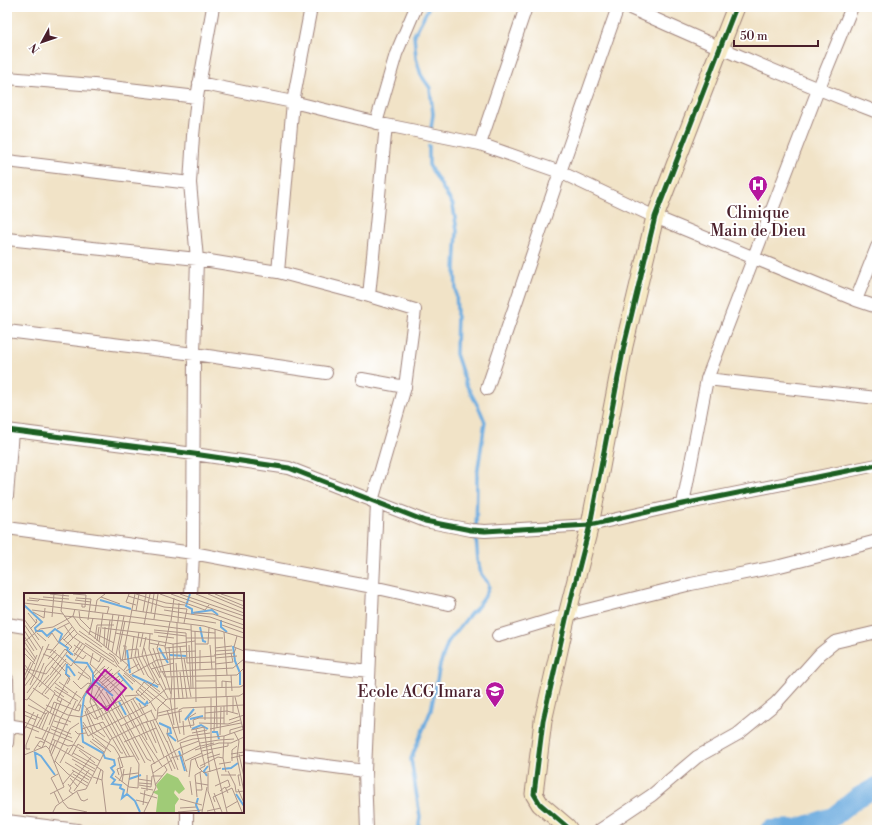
<svg xmlns="http://www.w3.org/2000/svg" width="884" height="837" font-family="'Libre Bodoni',serif">
	<rect width="100%" height="100%" fill="#fff"/>
	<filter id="ink" filterUnits="userSpaceOnUse"><feTurbulence type="fractalNoise" baseFrequency=".025" numOctaves="2"/><feDisplacementMap in="SourceGraphic" scale="8" xChannelSelector="R" yChannelSelector="G"/><feConvolveMatrix kernelMatrix="1 2 1 2 8 2 1 2 1" color-interpolation-filters="sRGB"/></filter>
	<filter id="wash" filterUnits="userSpaceOnUse"><feTurbulence type="fractalNoise" baseFrequency=".012" numOctaves="4" result="noise"/><feDisplacementMap in="SourceGraphic" scale="16" xChannelSelector="R" yChannelSelector="G"/><feGaussianBlur stdDeviation="0.9" result="paint"/><feColorMatrix in="noise" values="0 0 0 0 0 0 0 0 0 0 0 0 0 0 0 0 0 1.4 0 .05"/><feComposite in="paint" operator="in"/></filter>
	<g filter="url(#wash)">
		<rect width="100%" height="100%" fill="#f1e3c7"/>
		<g fill="none" stroke-linecap="round" stroke-linejoin="round">
			<path stroke="#6dacdf" stroke-width="3.5" d="M427 7 428 9 414 35 416 58 421 75 430 88 433 114 431 129
				M418 830 420 817 411 759 431 710 440 665 448 642 471 613 475 610 484 598 487 592 489 586 488 583 481 574 478 560 476 539 477 475 485 422 480 410 466 384 456 354 457 313 455 269 457 231 453 205 429 165V146"/>
			<path stroke="#6dacdf" stroke-width="20" d="M770 830 797 829 833 817 857 798 877 787"/>
		</g>
	</g>
	<g filter="url(#ink)">
		<g fill="none" stroke-linecap="round" stroke-linejoin="round">
			<g stroke="#9e8179" stroke-width="14">
				<path id="street" d="M628 7C710 44 793 80 877 112
					M7 78 94 85 197 97
					M199 83 293 102 386 125 480 144 560 172 655 217 856 300 877 307
					M376 123 396 54 416 7
					M480 144 526 7
					M7 161 190 183
					M7 239 197 259 278 272 369 296 415 310 405 387 372 501
					M278 272 293 102 311 7
					M369 296 386 125
					M856 300 877 247
					M7 331 194 354 326 373
					M362 379 405 387
					M707 379 877 398
					M487 389 560 172 618 7
					M7 430 194 454 289 468 425 521 471 530 485 531 590 525 683 504 877 465
					M7 496 12 431
					M683 504 707 379 818 90 852 7
					M7 528 193 553 373 587 449 604
					M191 594 193 553 194 354 197 259 190 183 193 136 197 97 213 7
					M7 624 25 627
					M498 636 567 615 691 584 780 566 877 541
					M243 656 369 671
					M7 679 8 726 7 743
					M7 725 25 728
					M243 755 365 771
					M187 812V830
					M7 821 77 830
					M367 830 365 771 373 587 377 503
					M600 830 652 795 697 757 738 734 776 703 820 654 835 642 877 632"/>
			</g>
			<g stroke="#9e8179" stroke-width="19">
				<path id="secondary" d="M569 830 567 827 540 804 534 794 543 721 567 615 590 525 624 346 655 217 720 48 736 7"/>
			</g>
			<use href="#street" stroke="#fff" stroke-width="12"/>
			<use href="#secondary" stroke="#f6e9c3" stroke-width="17"/>
			<g stroke="#fff" stroke-width="8">
				<path id="cycleway" d="M7 430 194 454 289 468 425 521 471 530 485 531 590 525 683 504 877 465
					M569 830 567 827 540 804 534 794 543 721 567 615 590 525 624 346 655 217 720 48 736 7"/>
			</g>
			<use href="#cycleway" stroke="#1b5e20" stroke-width="5"/>
		</g>
	</g>
	<defs>
		<g id="hospital-pin" transform="scale(1)"><path d="M0 17L-7.5 6A9.5 9.5 0 1 1 7.5 6Z" fill="#b5179e" stroke="#fff"/><path d="M-5-5h3v3.5h4V-5h3V5h-3V1.5h-4V5h-3Z" fill="#fff"/></g>
		<g id="school-pin" transform="scale(1)"><path d="M0 17L-7.5 6A9.5 9.5 0 1 1 7.5 6Z" fill="#b5179e" stroke="#fff"/><path d="M0-5L7-2L0 1L-7-2ZM-4 1L0 2.5L4 1V4Q0 6-4 4Z" fill="#fff"/></g>
	</defs>
	<g fill-rule="evenodd">
		<use href="#hospital-pin" x="758" y="185"/>
		<use href="#school-pin" x="495" y="691"/>
	</g>
	<g text-anchor="middle" stroke-width="4" stroke-linejoin="round" paint-order="stroke">
		<g font-size="16" fill="#4a1f2b" stroke="#fff">
			<text x="758" y="218">Clinique<tspan x="758" dy="18">Main de Dieu</tspan></text>
			<text x="481" y="697" text-anchor="end">Ecole ACG Imara</text>
		</g>
	</g>
	<g transform="translate(24 593)">
		<rect width="220" height="220" fill="#f1e3c7"/>
		<path d="M143 180 154 185 161 196 155 201 151 197 150 200 155 206 151 212V219H132L134 202 128 199 134 197 132 192Z" fill="#a0cb77"/>
		<path fill="none" stroke="#6dacdf" stroke-width="2" d="M166 1 162 13 168 16V20L188 17 194 22M76 7 107 16M0 12 18 29 11 35 12 38H18L23 43 31 36 38 41 35 49 44 55 43 57 49 62M197 27V34L203 39M176 34 179 48 182 49M209 53 211 68 216 80V92M135 55 144 70M103 57 106 80M42 62 50 69 63 70 69 80V89L60 104 57 126 59 149 79 160 81 165 90 167 91 172 87 175 90 179 87 184 91 187 88 191 97 192 96 195 100 197 98 205 103 201 111 208 116 219M146 62 162 63M43 71 42 81 46 84M44 73 51 83M94 80 109 97M108 82 134 94M69 86 89 103M112 105 121 112 123 109 124 111M95 109 102 122M166 126 179 123M161 127 170 116M135 130 146 135 147 140 144 141 152 148M168 136 177 132 184 136M188 139H193L195 146M155 158 161 178M10 159 17 163 31 182M11 160 13 176M198 176 207 175 214 170M183 183 180 178 184 173M105 186 117 182M212 201 220 213M174 205 172 212 175 219"/>
		<path fill="none" stroke="#ae9589" stroke-width="1" d="M26 1 45 3M39 1 37 18 53 40 89 65 94 73 146 116M49 1 62 2 61 14H58V11M105 1 102 9 112 12M112 1 142 10 161 12M136 1 181 17 185 12M147 1 220 27M156 1 220 23M172 1 220 20M184 1 220 16M191 1 220 13M197 1 219 8M104 3 140 14 163 16 160 30M19 4 45 6M77 4 96 11M5 5 85 14 83 21M52 5 67 6 64 27M3 7 14 8 16 6M51 7 67 9M0 10 180 33 220 45M51 16 49 23 56 33 104 72 100 77M8 17 39 21M107 17 192 30M140 17 186 24 220 36M55 18 56 26 66 36M112 18 115 1M9 19 20 25 21 15M71 19 73 7 81 1M119 19 122 1M4 20 12 30M127 20 130 1M170 20 189 21 220 32M40 23 98 28M28 24 30 1M0 26 15 47M130 26 134 1M98 28 167 37M147 28 150 5M154 29 155 10M0 31 18 57M40 32 49 45M120 32 126 1M167 32 169 95M198 32 220 40M78 35 129 41M6 36 13 29 12 26M33 36 45 30M191 36 193 135M0 37 13 57M130 37 162 40 163 70 191 69M55 38 78 54M66 38 90 50M167 38 191 40M171 38 172 109M115 39 111 63 120 82M130 39 162 43M200 39 203 82M13 40 22 48M91 40 149 51 171 48M126 41 125 56 142 96M65 42 69 25M0 43 10 58M134 43 150 45M213 43 210 54 220 58M49 44 93 74M122 44 118 62 131 88M24 45 28 40 34 49M38 45 48 54 45 57M162 45H199M71 46 73 32H90M40 47 50 37M0 48 12 66M73 48 75 34M0 49 16 36 29 34 49 23M75 49 79 20M135 49 133 55 147 101M61 50 90 69M125 50 141 53M149 51 151 120 156 141M171 51H184M184 51 185 34M50 52 75 69 77 64M165 52 167 95M186 52 188 76M41 53 53 41M80 53 81 34M99 53H102L101 67M0 54 11 68M116 54 119 40M145 54 147 83M156 54 163 105M82 55 86 27M120 55 125 72 144 105M129 55 137 78M141 55 162 53M191 55 208 53M22 56 28 57 47 73 61 53M84 57 89 21M104 57 114 56 115 65 124 83 134 92 136 91M176 57V77M191 58 208 57M49 59 56 49M88 59 95 22M0 60 11 71M26 60 48 34M50 60 59 66 62 62M69 60 66 71 96 98 116 131M85 60 90 63 95 71M19 61 27 64 41 78M92 62 100 23M190 62 210 60 212 55M50 63 59 50M153 65V30M160 65 167 104M191 65 213 63M24 66 32 57M107 66 110 43M109 66 115 78M98 67 136 60 172 58M144 67 141 54 146 29M98 68 111 1M97 69 95 56 101 28M50 70 66 84 67 90 51 117M128 70 136 85M152 70 155 105M0 71 4 76 22 81 41 56 47 62M191 71 209 69 207 60M81 73 70 83 82 94M0 75 31 100 12 134M78 75 89 84M127 76 150 70M102 78 115 71M138 78 141 84 213 82 220 75M54 79 65 86M135 79 209 75 220 66M156 79 159 105M100 80 111 89M41 81 46 86 43 91M69 81 80 66M26 82 43 59M99 82 109 91M106 82 133 67 191 63M207 82 208 98M0 84 7 69M73 86 85 74M54 87 63 73M49 88 57 96 64 90 73 93 83 107 115 167M75 88 88 76M172 88H192M0 89 13 62M35 89 57 105M123 89 136 99M31 90 44 100M77 90 89 80M21 91 42 66M6 92 25 51M69 92 66 109 74 127M118 92 120 89 142 107M118 92 112 99 121 107M77 93 96 77M0 94 8 83 19 53M15 94 25 82M31 94 54 108M82 94 86 99 99 87M198 94V88L208 89M9 95 25 106M86 95 96 86M116 95 129 106M89 96 97 105 116 141M30 97 40 104M114 97 126 108 132 118M82 99 98 126M3 100 14 85 20 70M18 101 42 70M21 101 37 82 27 73M30 101 47 111M75 101 115 171 114 195 105 194 91 183M101 103 115 102M116 103 131 88M202 103V88M88 104 123 166 127 168M203 104V122M209 104V119M211 104 220 140M4 105 28 121 47 129M67 105 77 117 103 164M146 105 150 132M147 105 148 83M187 105V153L203 219M0 106 3 107 17 87 22 74 33 62M109 106 119 122M69 107 76 94M70 107 79 127M71 108 79 96 95 83M107 108 133 160M37 109 33 107 45 84M77 110 106 164M115 110 124 128M125 110 142 96 216 94 220 92M73 111 62 116 72 137 81 144M4 112 22 121 24 118M22 112 44 122 57 124 98 107M60 112 71 126 112 104M143 117 154 148M0 118 18 126M61 118 69 140 90 154 95 162 99 174 93 176 95 182M127 118 143 149M26 120 30 109 51 117 55 118 57 112H54M134 120 154 115M181 120 203 118 214 121M0 122 12 127M104 123 110 134M134 123 158 118M181 127V114M205 127 220 122M30 128 44 132M122 128 132 150M126 128 140 164M129 128 151 176M159 128 160 142M0 129 49 149M59 129 70 145M75 130 86 147M156 130 155 117 159 115 220 112M175 130 204 131 216 127M101 131 121 170M116 131 123 147M200 131V113M25 132 33 110M59 132 64 143 124 112M0 133 15 139M28 133 47 141M97 133 128 117M15 135 22 120M144 135 143 141 154 167M148 135 170 132 169 127 175 125H200M167 135 164 125 172 120M18 136 25 119M27 136 48 145M58 136 79 129 97 160H99M172 136 181 173 175 176M186 136 217 130M0 137 10 119M167 137 180 134 186 179M51 138 54 141 62 140M190 138 191 114M210 139 215 148 213 164 220 199M168 140 183 137M117 141 138 173M206 141V137L220 133M115 142 131 171M196 142 197 114M36 143 52 108M200 143 199 165 202 179M11 144 18 146 24 134M71 145 87 159M18 146 71 176M28 146 44 153 50 152 76 168M68 146 82 156M195 147 210 146M66 148 80 159M143 148 154 177M100 149 132 135M153 149 165 143 186 140M176 150 195 147M13 152 18 155 38 106M177 153 190 150M6 156H2V152L14 121M10 157 16 148 21 150M55 157 71 170M171 157 195 150H207L220 144M178 158 204 153V150M26 160 31 148M49 160 73 173M44 161 56 141M159 161 156 150 169 146 200 143 220 136M207 161 220 159M215 161 220 184M0 162 22 153 25 156M48 162 54 151 60 155M158 162 163 179M27 163 36 143M142 163 148 178M147 165 158 162 177 152M171 165 174 174 180 180 197 175M183 165 196 161M207 165 220 162M48 166 71 179M31 168 44 181 63 193M161 168 178 160M208 168V157L213 153M41 169 67 185M30 170 46 136 55 130M36 170 44 155M51 171 69 183M195 171 207 169M176 173 194 164 199 165M73 174 79 178 78 187M48 177 65 187M204 178 211 192 212 199 220 198M129 180 148 167M184 180V198L191 219M34 181 27 185 39 208M49 181 64 190M98 182 114 180M197 182H212M216 182H214L216 193M69 184 78 187 82 219M165 184 167 167 188 159M46 185 54 194M114 186 127 188M95 188 98 182 94 165 110 163M166 188 168 202M98 189 100 176M115 190 128 191M172 190 184 192M39 191 50 178M44 191 47 195 45 198 49 201M72 191 77 176M115 192 127 194 128 183H138M131 192 143 177 140 172M46 193 67 164M191 193 204 187 206 193 202 195M117 195 129 197M214 196 220 210M172 197H178L176 179M50 198 65 177M123 198V182M196 198 201 194 204 200M30 199 35 210M53 199 57 207 60 208 64 206M103 200 107 174M116 200 133 205M190 200 198 219M198 200 208 195 218 219M26 201 40 194 25 156 36 126 53 98M173 204 171 182 178 178M156 206 178 212M112 207 124 210M39 209 44 215 63 219M191 209 189 204 198 200M119 212 121 197M156 215 172 214M202 215 214 208M183 218 197 215M29 219 32 213 53 198 62 196 87 146 119 130 133 126 134 115 143 106 215 103 220 100M120 219 132 194 127 172 156 155 175 148M154 219 178 217M178 219 183 194"/>
		<path fill="#b5179e" fill-opacity="0.15" stroke="#b5179e" stroke-width="2" d="M81 77 102 95 83 117 63 99Z"/>
		<rect width="220" height="220" fill="none" stroke="#4a1f2b" stroke-width="2"/>
	</g>
	<rect width="884" height="837" fill="none" stroke="#fff" stroke-width="24"/>
	<g transform="translate(42 42) rotate(230)" stroke="#ffffff" stroke-width="3" paint-order="stroke">
	<path d="M0-3L7 15L0 10L-7 15Z" fill="#4a1f2b"/>
	<text y="-6" font-size="11" font-weight="bold" text-anchor="middle" fill="#4a1f2b">N</text>
	</g>
	<path d="M734 40v6h84v-6" fill="none" stroke="#4a1f2b" stroke-width="2"/>
	<text x="740" y="40" font-size="12" fill="#4a1f2b" stroke="#ffffff" stroke-width="3" paint-order="stroke">50 m</text>
</svg>
